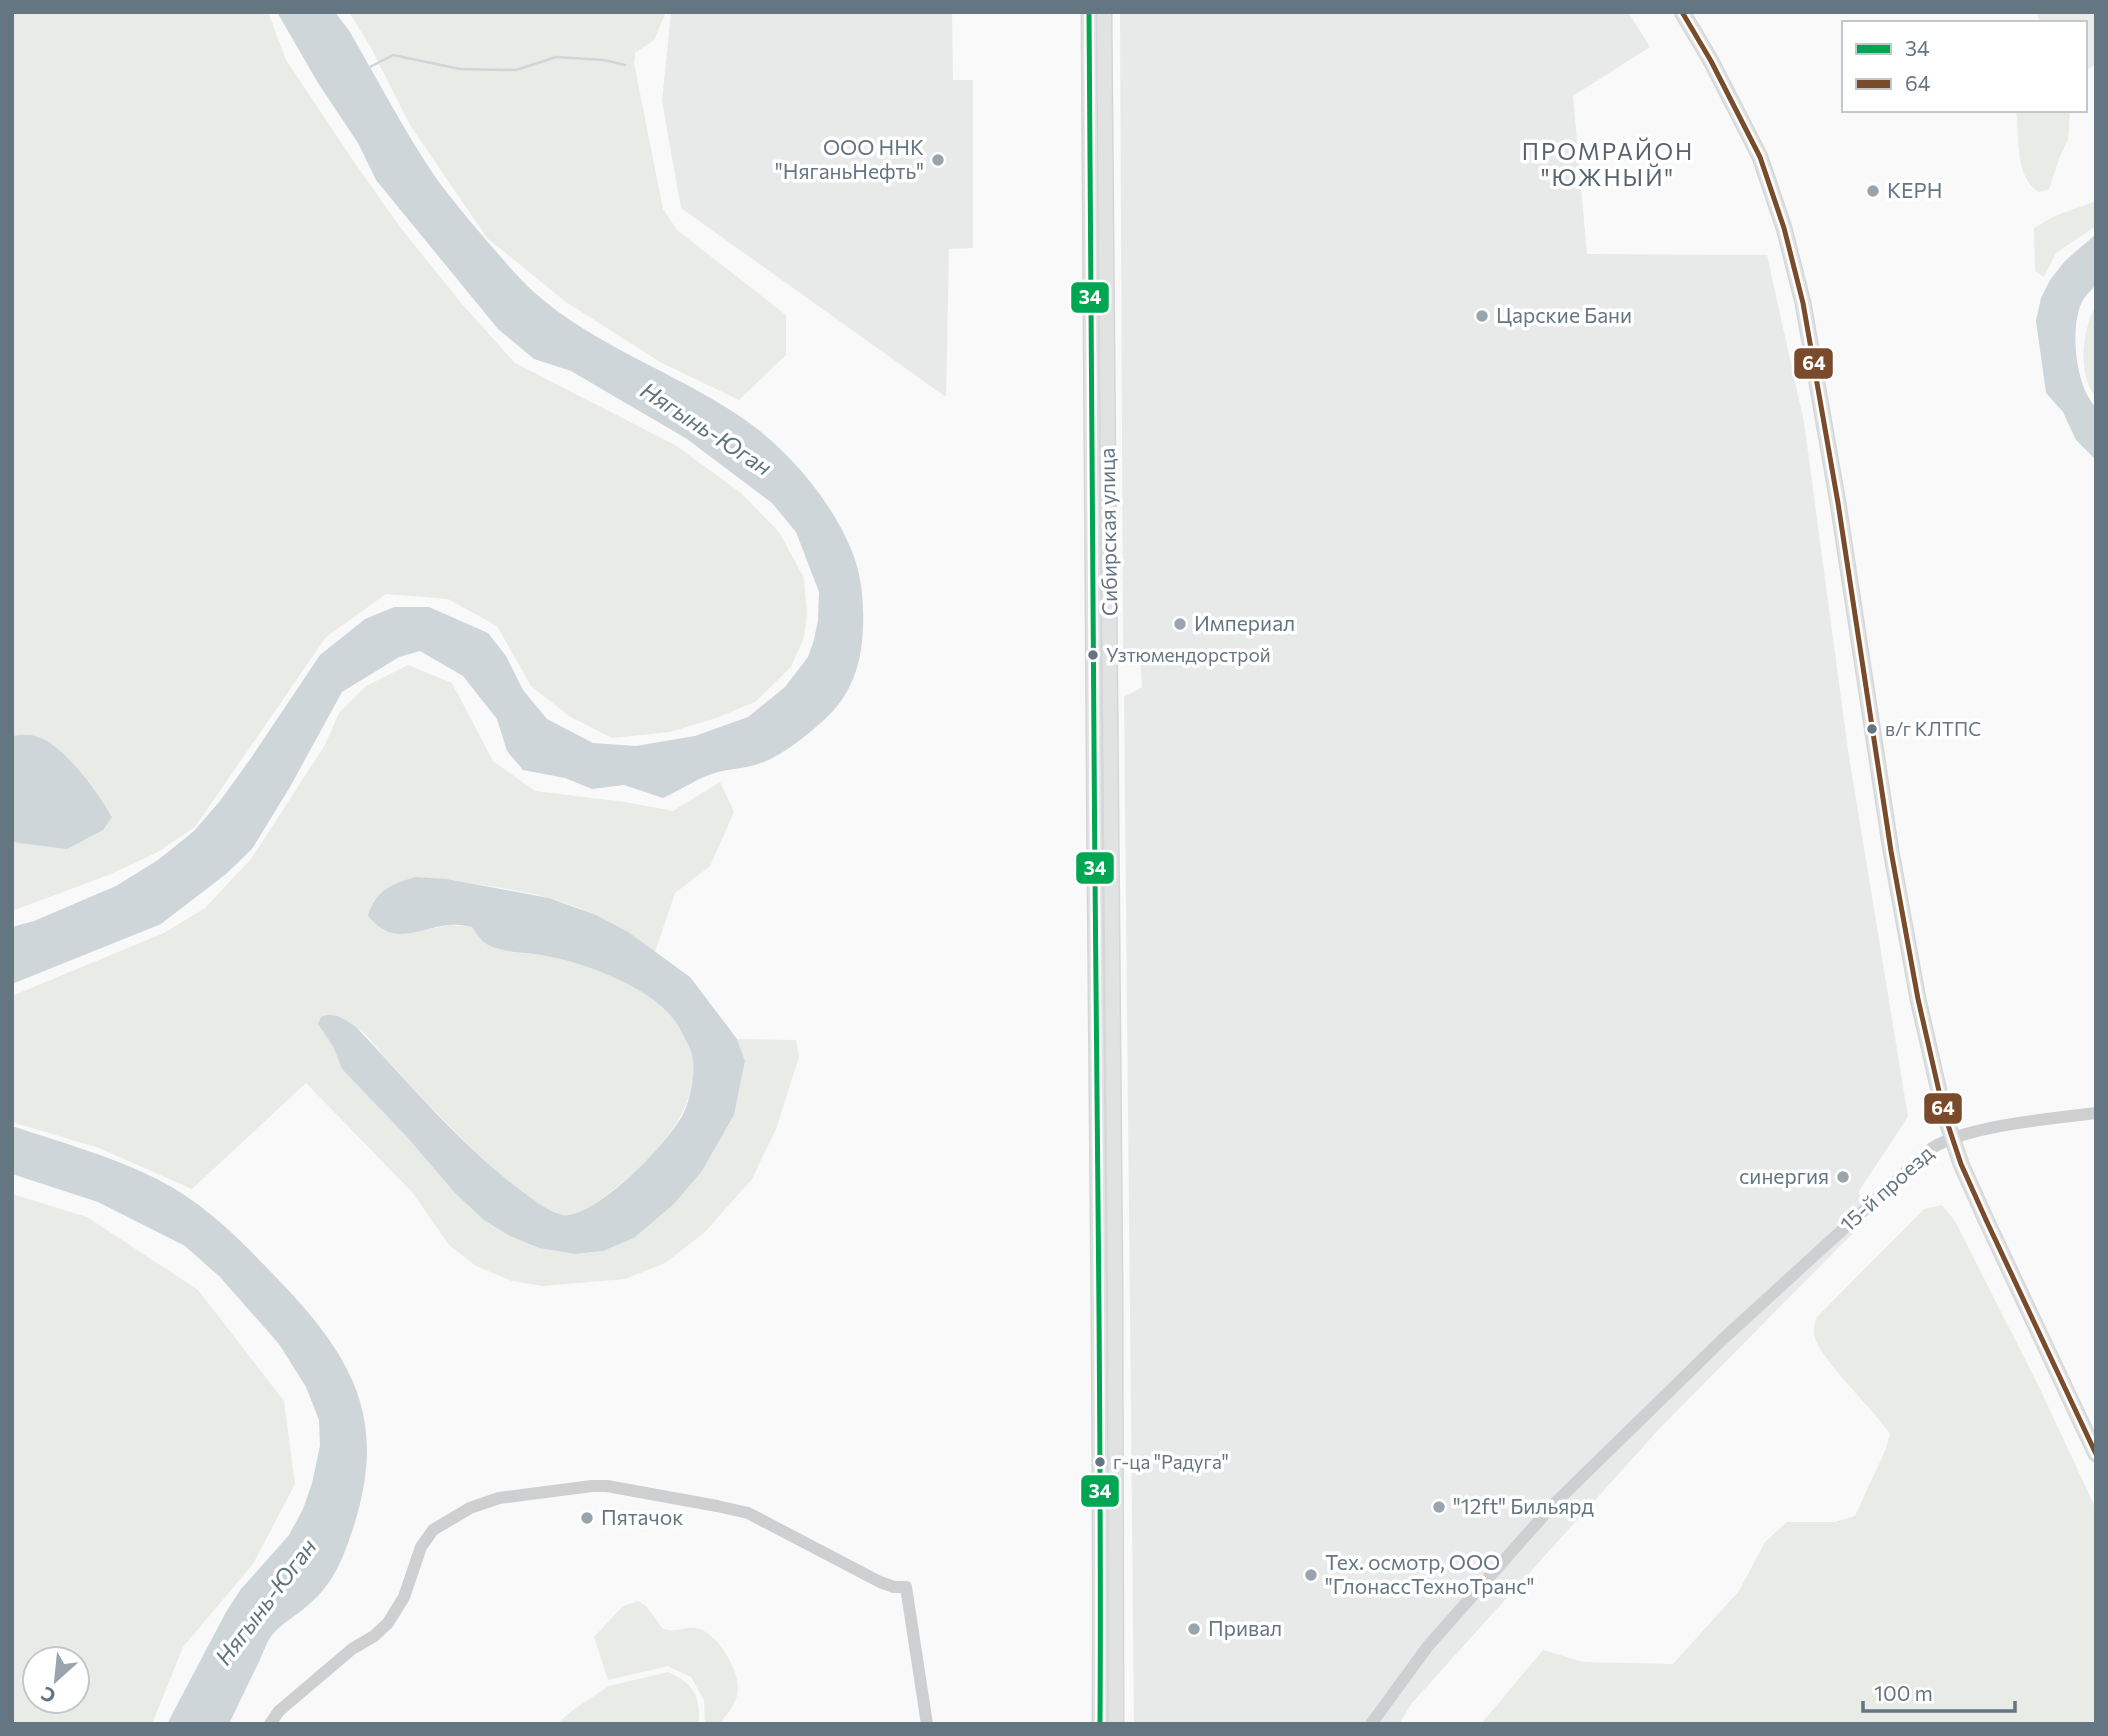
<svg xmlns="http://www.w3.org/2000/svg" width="2108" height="1736" font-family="Commissioner,sans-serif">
	<rect width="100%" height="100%" fill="#f9f9f9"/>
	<path fill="#e8e9e9" d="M671 12H952L953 80H973V248L949 249 946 397 681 208 662 101Z
		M1120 12H1628L1650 47 1573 96 1587 254 1767 255 1804 422 1848 750 1908 1117 1859 1191 1863 1223 1660 1428 1412 1703 1399 1724H1134L1124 697 1142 687 1140 658 1123 650Z"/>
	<path fill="#e8ebe6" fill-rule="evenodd" d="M12 12H268L286 60 350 156 400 227 462 304 515 363 675 445 741 493 779 532 804 578 807 614 804 637 791 667 755 702 716 718 670 732 612 738 569 716 531 686 497 626 448 599 386 594 326 637 195 827 158 852 111 874 12 911V842L41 845 112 816C99 793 62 742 35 736 28 734 19 735 12 736Z
		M349 12H666L654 40 635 53 634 63 663 209 677 230 786 315V355L739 400 660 362 566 302 487 238 410 125 370 46Z
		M2036 12H2096V64L2085 71V23H2037L2039 19Z
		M2016 110H2070L2068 140 2060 156 2049 189 2039 192C2014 178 2020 136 2016 110Z
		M2096 201V226L2056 253 2044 277 2035 271 2034 228 2055 216Z
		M2096 305V398C2077 374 2082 331 2096 305Z
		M408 665 452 683 493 761 535 791 625 802 673 811 720 782 734 812 710 866 675 893 655 952C622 928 588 908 549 898 516 889 481 885 447 879L429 929 451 925 472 927C476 932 480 940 485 943 501 954 528 952 547 956 594 966 645 984 676 1022 725 1084 661 1153 613 1190 600 1200 581 1218 563 1215 522 1208 424 1100 393 1066 383 1056 369 1035 357 1028 348 1022 332 1020 322 1017L319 1024 333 1046 342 1069 407 1137 455 1193 510 1236 539 1248 575 1254 603 1251 634 1238 674 1204 702 1171 734 1115 745 1061 737 1039 796 1040 799 1057 776 1129 752 1179 705 1232 665 1263 625 1279 543 1286 512 1281 476 1266 449 1245 412 1192 306 1083 192 1189 99 1148 12 1122V996L164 933 205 908 251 859 325 745 339 713 366 686Z
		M12 1194 87 1217 198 1290 284 1401 295 1484 253 1564 183 1647 152 1724H12ZM35 1659H77V1701H35Z
		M1942 1205 1955 1221 2039 1387 2096 1509V1724H1481L1543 1650 1583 1662 1673 1664 1739 1591 1765 1542 1787 1522H1835L1855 1516 1885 1451 1890 1434C1874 1409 1817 1357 1814 1334 1813 1329 1815 1323 1816 1318L1924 1209Z
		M638 1601 646 1606 663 1629C678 1633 685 1626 696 1628 717 1632 739 1669 738 1690 737 1704 727 1713 720 1724H705L704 1700 691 1677 668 1666 608 1680 594 1637 623 1606Z
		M668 1672C694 1684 700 1695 699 1724H557L573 1710 609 1686Z"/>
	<path fill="#ced6d9" d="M277 12H335L350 32C376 77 400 123 428 166 445 192 466 216 486 240 502 258 517 277 535 293 595 346 672 371 738 415 784 445 830 498 851 549 863 577 865 611 862 641 859 672 848 698 825 719 805 737 778 760 751 766 740 769 729 769 718 772 699 777 681 790 663 798L624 785 592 789 565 778 523 770 507 751 497 719 463 676 420 651 399 657 342 692 290 787 252 849 226 874 161 924 12 984V927L34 921 116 886 158 860 194 831 220 801 251 758 320 655 365 619 394 607H429L488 633 506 656 523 690 547 719 593 743 636 746 695 736 748 717 785 687 808 657 814 640 818 620 819 592 796 532 772 503 687 439 571 371 534 359 498 329 376 180 358 143 318 83Z
		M2096 234C2096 247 2099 271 2096 283 2094 289 2086 294 2083 300 2069 324 2075 388 2096 407V460L2076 440 2063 412 2046 393 2036 321 2041 298 2050 280 2065 261Z
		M12 736C19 735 28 734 35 736 62 742 99 793 112 817L103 830 67 849 12 842Z
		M415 877 447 879 549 898 596 915 628 932 690 977 737 1039 745 1061 734 1115 702 1171 674 1204 634 1238 603 1251 575 1254 539 1248 510 1236 484 1220 455 1193 407 1137 342 1069 333 1046 318 1024 321 1017C335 1011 346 1020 357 1028 412 1086 465 1151 531 1198 540 1204 551 1213 563 1215 594 1220 672 1140 684 1112 691 1097 696 1072 692 1055 690 1046 683 1035 679 1027 656 988 584 962 541 955 525 952 499 953 485 943 480 940 476 932 472 927 465 926 457 924 450 925 417 928 395 948 368 916 376 890 390 885 415 877Z
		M12 1126C60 1142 111 1156 157 1179 200 1201 234 1233 267 1268 359 1361 395 1426 343 1556 335 1576 323 1593 306 1607 296 1616 282 1623 273 1634 267 1641 263 1653 259 1662 249 1682 239 1703 229 1724H167L226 1612 241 1589 289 1535 303 1509 312 1483 320 1446 319 1420 306 1387 279 1344 220 1277 185 1246 98 1202 12 1174Z"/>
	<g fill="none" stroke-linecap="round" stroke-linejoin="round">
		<path stroke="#ced6d9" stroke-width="2.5" d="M370 67 393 55 460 69 516 70 556 57 604 60 625 65"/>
		<g stroke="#d5d6d7" stroke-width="17">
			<path id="major" d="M1089 12C1089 445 1096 878 1099 1311 1100 1449 1101 1586 1100 1724
				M1104 12 1115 1290 1116 1724
				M1682 12 1711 61 1760 157 1784 228 1803 303 1838 503 1891 851 1918 999 1944 1113 1961 1164 1987 1222 2096 1454"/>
		</g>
		<path stroke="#cecfd0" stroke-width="12" d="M270 1724 279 1711 352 1649 374 1636 388 1623 404 1597 421 1547 433 1530 470 1508 499 1498 592 1486H607L717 1506 748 1513 880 1582 894 1587H906L927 1724
			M1371 1724 1428 1646 1553 1505 1723 1339 1932 1148C1969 1125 2051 1119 2096 1113"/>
		<use href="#major" stroke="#e1e2e2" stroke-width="14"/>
		<g stroke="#fff" stroke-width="10">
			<path id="bus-1" d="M1089 12C1089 445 1096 878 1099 1311 1100 1449 1101 1586 1100 1724"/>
		</g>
		<g stroke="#fff" stroke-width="10">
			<path id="bus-2" d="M1682 12 1711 61 1760 157 1784 228 1803 303 1838 503 1891 851 1918 999 1944 1113 1961 1164 1987 1222 2096 1454"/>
		</g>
		<use href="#bus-1" stroke="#00a651" stroke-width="5"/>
		<use href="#bus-2" stroke="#7a4b2a" stroke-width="5"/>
	</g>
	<g fill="#99a4ac" stroke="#fff" stroke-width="2.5">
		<circle cx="938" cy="160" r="7"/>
		<circle cx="1873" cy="191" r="7"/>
		<circle cx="1482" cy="316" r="7"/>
		<circle cx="1180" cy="624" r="7"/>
		<circle cx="1843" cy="1177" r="7"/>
		<circle cx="1439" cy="1507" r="7"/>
		<circle cx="587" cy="1518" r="7"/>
		<circle cx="1311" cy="1575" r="7"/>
		<circle cx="1194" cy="1629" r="7"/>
	</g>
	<g fill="#657683" stroke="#fff" stroke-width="2.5">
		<circle cx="1093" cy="655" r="6"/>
		<circle cx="1872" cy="729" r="6"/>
		<circle cx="1100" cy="1462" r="6"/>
	</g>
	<g text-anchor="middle" stroke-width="7" stroke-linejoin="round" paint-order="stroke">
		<g font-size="19" fill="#657683" stroke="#fff" text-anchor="start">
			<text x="1106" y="662">Узтюмендорстрой</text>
			<text x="1885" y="736">в/г КЛТПС</text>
			<text x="1113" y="1469">г-ца "Радуга"</text>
		</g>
		<g font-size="21" fill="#657683" stroke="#fff" text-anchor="start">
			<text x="924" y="155" text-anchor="end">ООО ННК<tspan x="924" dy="24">"НяганьНефть"</tspan></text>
			<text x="1887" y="198">КЕРН</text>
			<text x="1496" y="323">Царские Бани</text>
			<text x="1194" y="631">Империал</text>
			<text x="1829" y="1184" text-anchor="end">синергия</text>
			<text x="1453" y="1514">"12ft" Бильярд</text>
			<text x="601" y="1525">Пятачок</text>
			<text x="1325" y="1570">Тех. осмотр, ООО<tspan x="1325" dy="24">"ГлонассТехноТранс"</tspan></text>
			<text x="1208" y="1636">Привал</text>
		</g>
		<g font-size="21" fill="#657683" stroke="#fff">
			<text transform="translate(1109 532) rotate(-91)" y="7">Сибирская улица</text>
			<text transform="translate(1887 1189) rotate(-42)" y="7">15-й проезд</text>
		</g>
		<g font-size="23" letter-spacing="2" fill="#57646e" stroke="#fff">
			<text x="1608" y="160">ПРОМРАЙОН<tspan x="1608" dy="26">"ЮЖНЫЙ"</tspan></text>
		</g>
		<g font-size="23" font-style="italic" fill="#60757c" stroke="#fff">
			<text transform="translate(706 429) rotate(33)" y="8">Нягынь-Юган</text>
			<text transform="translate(266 1602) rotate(-53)" y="8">Нягынь-Юган</text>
		</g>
	</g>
	<g stroke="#fff" stroke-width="2.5">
		<rect x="1070" y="281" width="40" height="33" rx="7" fill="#00a651"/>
		<rect x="1793" y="347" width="41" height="33" rx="7" fill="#7a4b2a"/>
		<rect x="1075" y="851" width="40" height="34" rx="7" fill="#00a651"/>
		<rect x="1923" y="1092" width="40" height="33" rx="7" fill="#7a4b2a"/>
		<rect x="1080" y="1474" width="40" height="34" rx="7" fill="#00a651"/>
	</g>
	<g font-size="19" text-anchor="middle" font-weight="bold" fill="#fff">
		<text x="1090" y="304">34</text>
		<text x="1814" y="370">64</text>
		<text x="1095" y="875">34</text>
		<text x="1943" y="1115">64</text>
		<text x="1100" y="1498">34</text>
	</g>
	<rect width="2108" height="1736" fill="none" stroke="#657683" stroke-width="28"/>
	<rect x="1842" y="21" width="245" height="91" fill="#ffffff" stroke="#c1c8cd" stroke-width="2"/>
	<rect x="1856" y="44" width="35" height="10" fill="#00a651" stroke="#c1c8cd" stroke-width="2"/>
	<text x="1905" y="56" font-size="21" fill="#657683">34</text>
	<rect x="1856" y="79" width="35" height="10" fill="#7a4b2a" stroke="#c1c8cd" stroke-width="2"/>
	<text x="1905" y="91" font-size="21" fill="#657683">64</text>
	<g transform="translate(56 1680) rotate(207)"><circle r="33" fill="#ffffff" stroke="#c1c8cd" stroke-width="2"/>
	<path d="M0-5L12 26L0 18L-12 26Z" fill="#99a4ac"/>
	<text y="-10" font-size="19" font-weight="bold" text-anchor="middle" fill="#657683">С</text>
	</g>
	<path d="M1863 1701v10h152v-10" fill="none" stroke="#657683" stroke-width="3.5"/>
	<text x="1874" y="1701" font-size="21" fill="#657683" stroke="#ffffff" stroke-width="5" paint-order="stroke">100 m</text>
</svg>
